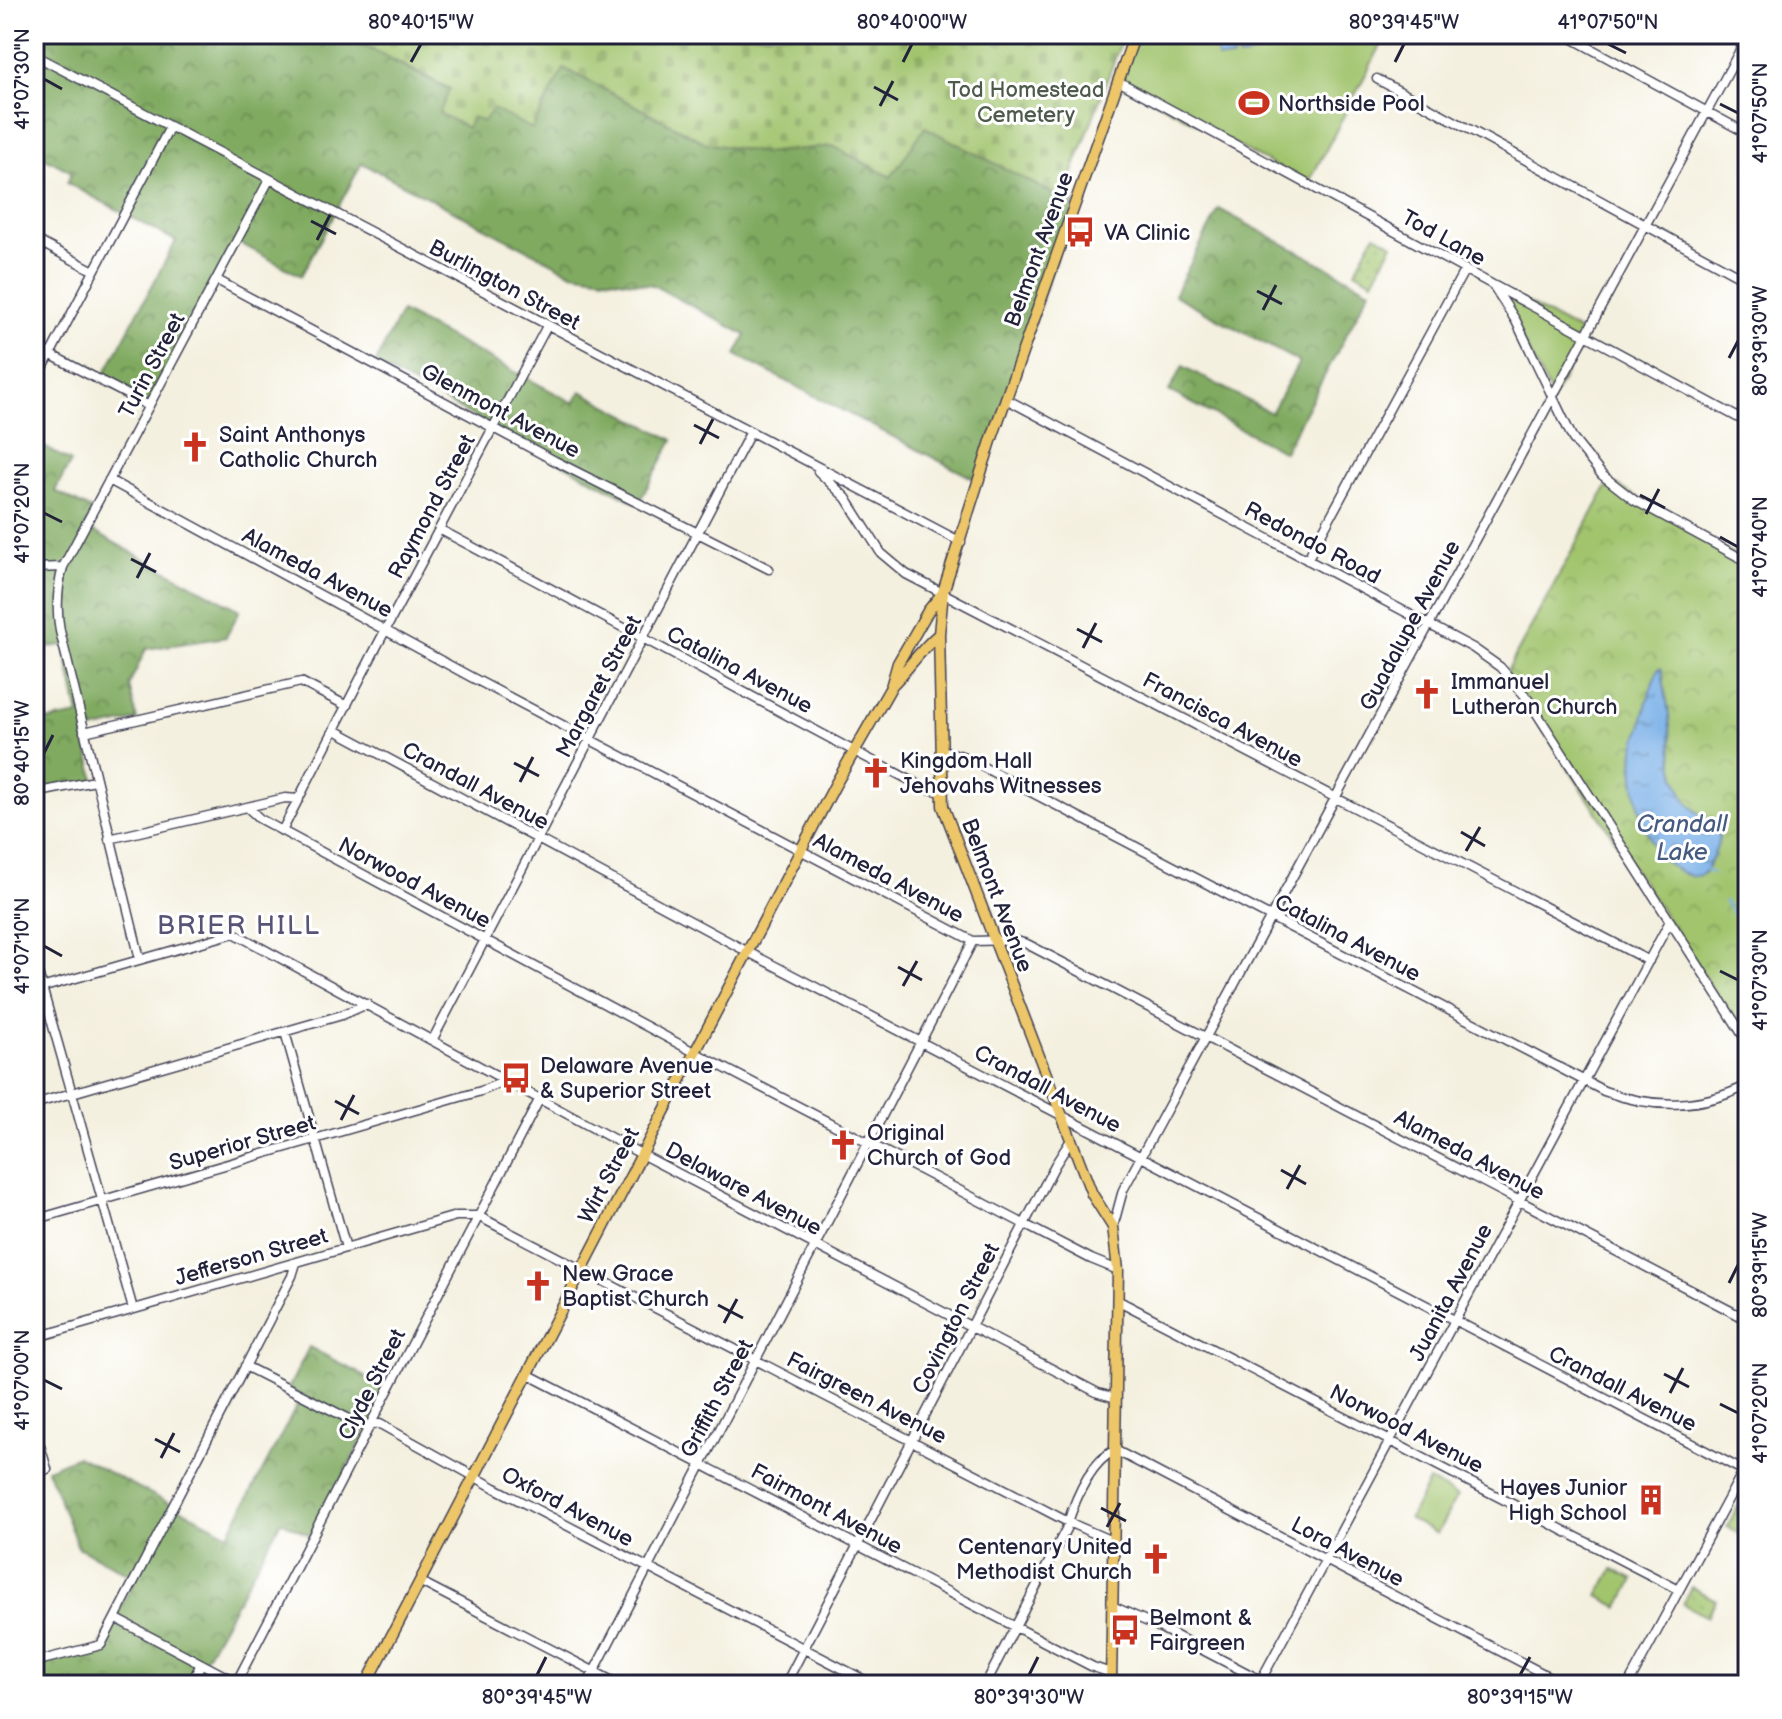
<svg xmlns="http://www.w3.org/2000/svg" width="1782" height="1719" font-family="'Balsamiq Sans',sans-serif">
	<defs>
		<pattern id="forest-crowns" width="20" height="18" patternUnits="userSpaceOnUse" patternTransform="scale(2)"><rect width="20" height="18" fill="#80aa60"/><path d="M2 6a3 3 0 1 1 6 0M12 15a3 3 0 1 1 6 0" fill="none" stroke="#688a50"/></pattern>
		<pattern id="cemetery-stones" width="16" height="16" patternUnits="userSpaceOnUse" patternTransform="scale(2)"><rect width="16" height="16" fill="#a1c46d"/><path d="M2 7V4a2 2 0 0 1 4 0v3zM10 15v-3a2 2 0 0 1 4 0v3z" fill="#8aa85f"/></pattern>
		<pattern id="park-crowns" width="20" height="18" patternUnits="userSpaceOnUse" patternTransform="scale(2)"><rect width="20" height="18" fill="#a1c46d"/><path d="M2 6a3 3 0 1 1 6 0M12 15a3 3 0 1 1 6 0" fill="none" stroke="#8aa85f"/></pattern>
		<pattern id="garden-dots" width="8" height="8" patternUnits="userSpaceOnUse" patternTransform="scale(2)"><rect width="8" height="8" fill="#a1c46d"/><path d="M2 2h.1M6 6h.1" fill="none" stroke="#8aa85f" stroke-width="1.8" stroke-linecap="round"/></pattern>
		<pattern id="water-ripples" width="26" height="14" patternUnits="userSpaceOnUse" patternTransform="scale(2)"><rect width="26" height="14" fill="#79b0e8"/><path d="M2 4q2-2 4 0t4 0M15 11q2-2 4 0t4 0" fill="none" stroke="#638fbd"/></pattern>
	</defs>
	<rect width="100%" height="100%" fill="#fff"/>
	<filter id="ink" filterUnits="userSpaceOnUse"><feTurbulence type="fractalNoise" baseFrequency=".0125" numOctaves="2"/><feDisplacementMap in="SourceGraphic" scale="16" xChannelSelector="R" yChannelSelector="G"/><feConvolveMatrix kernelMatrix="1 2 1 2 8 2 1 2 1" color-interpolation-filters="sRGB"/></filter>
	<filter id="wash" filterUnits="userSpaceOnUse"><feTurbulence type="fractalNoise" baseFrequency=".006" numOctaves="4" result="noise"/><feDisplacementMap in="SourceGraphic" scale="32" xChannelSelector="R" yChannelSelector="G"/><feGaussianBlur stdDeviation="1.8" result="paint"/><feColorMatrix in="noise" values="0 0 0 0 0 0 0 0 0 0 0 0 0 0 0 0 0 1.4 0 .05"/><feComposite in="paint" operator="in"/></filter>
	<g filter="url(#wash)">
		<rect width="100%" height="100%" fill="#f4f0df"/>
		<path fill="#a1c46d" stroke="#627354" stroke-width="2" d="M1135 34H1387L1308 184 1118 81Z
			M1493 285 1586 335 1553 398Z
			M1429 1481 1457 1496 1437 1534 1409 1519Z
			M1748 1488V1538L1727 1527Z
			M1613 1569 1634 1580 1619 1607 1598 1596Z"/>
		<path fill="url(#forest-crowns)" stroke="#51664e" stroke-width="2" d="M34 34H342L450 90 473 116 492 109 564 68 706 143 763 153 833 146 891 177 925 126 1063 199 1075 202 980 482 736 355 746 335 653 285 572 273 362 163 301 276 238 242 149 406 101 381 176 241 67 183 72 172 34 152Z
			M1219 209 1370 290 1284 452 1169 391 1183 366 1271 413 1299 362 1174 295Z
			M401 312 574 403 581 391 673 440 638 504 375 364Z
			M34 441 71 462 55 491 93 511 85 527 240 610 226 637 146 649 129 685 137 720 84 732 95 781 34 793V661L47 721 79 715 64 645 34 649Z
			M309 1347 389 1389 312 1536 281 1521 190 1685H34V1662L99 1648 136 1578 78 1547 47 1469 77 1456 229 1534 302 1396 288 1389Z"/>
		<path fill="url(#cemetery-stones)" stroke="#627354" stroke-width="2" d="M342 34H1124L1063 199 925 127 891 177 833 146 763 153 706 143 564 68 532 129 493 109 483 122 473 117 467 128 439 113 450 89Z"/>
		<path fill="url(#park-crowns)" stroke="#627354" stroke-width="2" d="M1610 481 1748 562V1043L1506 673Z"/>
		<path fill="url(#garden-dots)" stroke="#627354" stroke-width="2" d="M1375 234 1393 244 1373 281 1355 271Z
			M1691 1587 1716 1600 1707 1617 1683 1604Z"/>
		<path fill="url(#water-ripples)" stroke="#4e6992" stroke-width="2" d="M1212 34H1229L1234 53 1232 59 1218 58 1215 48 1211 49 1208 40 1212 39Z
			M1231 34H1252L1255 41 1267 37 1270 48 1239 58Z
			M1659 668 1662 669C1663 685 1668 701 1669 717 1673 750 1669 769 1686 800 1694 815 1714 819 1719 836 1720 842 1709 870 1702 874 1693 879 1681 873 1674 868 1644 849 1630 784 1634 750 1636 742 1639 735 1641 727 1646 706 1649 689 1659 668Z"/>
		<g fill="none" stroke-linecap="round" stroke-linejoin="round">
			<path stroke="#79b0e8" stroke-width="2" d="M1706 870 1712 873
				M1724 901 1736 918 1748 954"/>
		</g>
	</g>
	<g filter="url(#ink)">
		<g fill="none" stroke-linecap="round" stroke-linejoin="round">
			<g stroke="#424154" stroke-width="11">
				<path id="minor" d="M1564 34 1748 134
					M1727 34 1748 45
					M34 55 961 542
					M1377 79 1748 281
					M1118 81 1493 285 1516 321 1573 439 1602 475 1634 500 1748 562
					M34 239 94 271
					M217 280 555 461 769 569
					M1495 286 1748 423
					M34 346 149 406
					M34 385 170 127
					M1006 399 1473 648 1500 667 1527 698 1748 1043
					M818 471 846 498 881 553 906 574 1649 961
					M109 480 471 677 973 941 1013 940 1027 944 1748 1320
					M439 529 854 751 925 788 942 792
					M1307 560 1465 269
					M34 568 63 567
					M335 730 748 952 1748 1473
					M84 732 301 682 347 706
					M942 750 962 756 1604 1091C1654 1109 1700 1109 1748 1085
					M34 793 95 781
					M247 807 285 798 299 799
					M282 831 377 646 547 326
					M109 839 247 807 260 819 694 1052 1091 1259 1118 1270
					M34 959 133 1309
					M140 959 60 631C56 609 57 589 63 567L269 180
					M34 990 234 933 641 1154 1098 1393 1116 1398
					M285 1032 346 1248
					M433 1039 750 433
					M34 1104 342 1015 367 1004
					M34 1220 481 1091 506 1081
					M1113 1227 1123 1190 1744 43
					M1117 1300 1679 1590
					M34 1338 456 1216H478L1068 1522 1114 1542
					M245 1366 363 1426 380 1424 495 1488 874 1685
					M527 1374 1093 1667 1111 1673
					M34 1426 47 1469 34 1475
					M421 1582 620 1685
					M1112 1606 1155 1625 1270 1685
					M115 1618 242 1685
					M34 1662 101 1645 292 1276 296 1263
					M1261 1680 1670 921
					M190 1685 201 1664
					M235 1685 539 1100
					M587 1685 973 941
					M785 1685 1055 1165 1071 1140
					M985 1685 1066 1529C1074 1502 1089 1463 1115 1450L1565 1685
					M1628 1685 1748 1462"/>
			</g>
			<g stroke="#424154" stroke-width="13">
				<path id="major" d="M892 685C909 668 920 650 939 634
					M366 1685 693 1056 835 785 891 687 898 663 928 611 942 594
					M1111 1685 1118 1270 1113 1227 1092 1194 943 806 939 634 943 592 992 438 1135 34"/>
			</g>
			<use href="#minor" stroke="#fff" stroke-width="8"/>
			<use href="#major" stroke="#ecc669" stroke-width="10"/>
		</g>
	</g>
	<path fill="none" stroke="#22223b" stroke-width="3" d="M1608 44 1626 53M411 62 421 44M903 62 912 44M1395 62 1404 44M44 79 62 89M874 87 898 100M1720 104 1738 113M880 106 893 81M311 221 336 234M317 240 330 215M1257 291 1282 304M1263 310 1276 285M1729 358 1738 341M694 425 719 438M700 444 713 419M1640 495 1665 508M44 513 62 522M1646 514 1659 489M1720 537 1738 547M131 559 156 572M137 578 150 553M1077 629 1102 642M1083 648 1096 623M44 753 53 735M514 763 539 776M520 782 533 757M1461 832 1485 846M1466 851 1480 827M44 946 62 956M898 967 922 980M1720 971 1738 980M903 986 917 961M335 1101 359 1114M341 1120 354 1095M1281 1170 1306 1184M1287 1189 1300 1165M1729 1283 1738 1265M718 1305 743 1318M724 1323 737 1299M1664 1374 1689 1387M44 1380 62 1389M1670 1393 1683 1368M1720 1404 1738 1413M155 1439 180 1452M161 1458 174 1433M1101 1508 1126 1521M1107 1527 1120 1503M537 1675 546 1657M1029 1675 1038 1657M1520 1675 1530 1657"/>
	<defs>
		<g id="stadium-bare" transform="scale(2.4)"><path d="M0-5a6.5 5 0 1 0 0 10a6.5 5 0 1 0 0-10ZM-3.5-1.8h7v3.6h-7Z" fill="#c8321e" stroke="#fff" stroke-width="2.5" paint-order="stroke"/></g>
		<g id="bus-bare" transform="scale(2.4)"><path d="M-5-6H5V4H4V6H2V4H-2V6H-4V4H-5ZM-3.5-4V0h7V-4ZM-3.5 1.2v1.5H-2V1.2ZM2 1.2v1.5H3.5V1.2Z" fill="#c8321e" stroke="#fff" stroke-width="2.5" paint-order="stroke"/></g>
		<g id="church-bare" transform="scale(2.4)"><path d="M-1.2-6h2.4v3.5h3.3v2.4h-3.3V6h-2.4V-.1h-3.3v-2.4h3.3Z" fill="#c8321e" stroke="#fff" stroke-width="2.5" paint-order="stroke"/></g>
		<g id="building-bare" transform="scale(2.4)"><path d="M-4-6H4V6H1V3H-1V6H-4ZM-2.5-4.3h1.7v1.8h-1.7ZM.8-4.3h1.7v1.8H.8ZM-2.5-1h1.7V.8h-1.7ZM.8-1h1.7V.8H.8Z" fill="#c8321e" stroke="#fff" stroke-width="2.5" paint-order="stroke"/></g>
	</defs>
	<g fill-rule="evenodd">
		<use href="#stadium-bare" x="1254" y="103"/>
		<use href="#bus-bare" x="1080" y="232"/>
		<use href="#church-bare" x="195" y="447"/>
		<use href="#church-bare" x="1427" y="694"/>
		<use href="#church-bare" x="876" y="773"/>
		<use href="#bus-bare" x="516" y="1078"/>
		<use href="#church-bare" x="843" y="1145"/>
		<use href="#church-bare" x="538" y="1286"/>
		<use href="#building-bare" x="1651" y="1500"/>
		<use href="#church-bare" x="1156" y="1559"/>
		<use href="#bus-bare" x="1125" y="1630"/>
	</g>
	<g text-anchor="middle" stroke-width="6" stroke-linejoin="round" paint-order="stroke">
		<g font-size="22" fill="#4e5b4c" stroke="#fff">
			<text x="1026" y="97">Tod Homestead<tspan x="1026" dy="25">Cemetery</tspan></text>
		</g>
		<g font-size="22" fill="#22223b" stroke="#fff" text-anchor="start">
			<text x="1278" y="111">Northside Pool</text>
			<text x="1104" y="240">VA Clinic</text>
			<text x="219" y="442">Saint Anthonys<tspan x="219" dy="25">Catholic Church</tspan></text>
			<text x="1451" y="689">Immanuel<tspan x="1451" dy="25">Lutheran Church</tspan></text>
			<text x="900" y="768">Kingdom Hall<tspan x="900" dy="25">Jehovahs Witnesses</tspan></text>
			<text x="540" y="1073">Delaware Avenue<tspan x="540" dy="25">&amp; Superior Street</tspan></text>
			<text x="867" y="1140">Original<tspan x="867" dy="25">Church of God</tspan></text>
			<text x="562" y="1281">New Grace<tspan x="562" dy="25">Baptist Church</tspan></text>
			<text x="1627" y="1495" text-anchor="end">Hayes Junior<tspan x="1627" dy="25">High School</tspan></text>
			<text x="1132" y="1554" text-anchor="end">Centenary United<tspan x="1132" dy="25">Methodist Church</tspan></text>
			<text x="1149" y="1625">Belmont &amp;<tspan x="1149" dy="25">Fairgreen</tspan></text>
		</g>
		<g font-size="22" fill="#22223b" stroke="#fff">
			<text transform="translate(1444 237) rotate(29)" y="8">Tod Lane</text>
			<text transform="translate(1038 249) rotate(-70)" y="8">Belmont Avenue</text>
			<text transform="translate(505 284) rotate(28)" y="8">Burlington Street</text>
			<text transform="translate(151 365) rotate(-62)" y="8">Turin Street</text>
			<text transform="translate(501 410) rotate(28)" y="8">Glenmont Avenue</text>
			<text transform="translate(431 506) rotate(-62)" y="8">Raymond Street</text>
			<text transform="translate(1313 542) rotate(28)" y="8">Redondo Road</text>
			<text transform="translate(318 572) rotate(28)" y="8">Alameda Avenue</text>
			<text transform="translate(1409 625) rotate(-62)" y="8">Guadalupe Avenue</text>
			<text transform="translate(740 669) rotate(28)" y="8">Catalina Avenue</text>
			<text transform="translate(598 686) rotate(-62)" y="8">Margaret Street</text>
			<text transform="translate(1223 719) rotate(28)" y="8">Francisca Avenue</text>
			<text transform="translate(476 785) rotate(28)" y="8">Crandall Avenue</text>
			<text transform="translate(889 877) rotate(28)" y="8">Alameda Avenue</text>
			<text transform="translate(415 882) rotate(28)" y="8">Norwood Avenue</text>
			<text transform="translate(998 895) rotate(69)" y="8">Belmont Avenue</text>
			<text transform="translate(1348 937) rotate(28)" y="8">Catalina Avenue</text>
			<text transform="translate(1048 1088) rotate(28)" y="8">Crandall Avenue</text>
			<text transform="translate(242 1142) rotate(-16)" y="8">Superior Street</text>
			<text transform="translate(1470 1154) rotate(28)" y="8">Alameda Avenue</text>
			<text transform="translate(608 1175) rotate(-62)" y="8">Wirt Street</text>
			<text transform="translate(744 1188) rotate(28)" y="8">Delaware Avenue</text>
			<text transform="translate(251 1256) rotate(-16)" y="8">Jefferson Street</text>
			<text transform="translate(1450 1292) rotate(-62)" y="8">Juanita Avenue</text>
			<text transform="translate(955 1318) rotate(-63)" y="8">Covington Street</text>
			<text transform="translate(371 1384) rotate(-63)" y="8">Clyde Street</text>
			<text transform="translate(1623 1388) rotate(27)" y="8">Crandall Avenue</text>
			<text transform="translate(867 1397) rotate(27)" y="8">Fairgreen Avenue</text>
			<text transform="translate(716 1398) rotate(-62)" y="8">Griffith Street</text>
			<text transform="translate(1407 1428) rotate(27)" y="8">Norwood Avenue</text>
			<text transform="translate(568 1506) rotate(28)" y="8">Oxford Avenue</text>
			<text transform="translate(827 1508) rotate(28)" y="8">Fairmont Avenue</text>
			<text transform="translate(1348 1551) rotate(28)" y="8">Lora Avenue</text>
		</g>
		<g font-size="24" font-style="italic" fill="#455b80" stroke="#fff">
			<text x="1682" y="832">Crandall<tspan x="1682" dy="28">Lake</tspan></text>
		</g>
		<g font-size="26" letter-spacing="2" fill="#575476" stroke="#fff">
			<text x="239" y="934">BRIER HILL</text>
		</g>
	</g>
	<rect width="1782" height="1719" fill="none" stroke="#fff" stroke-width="88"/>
	<rect x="44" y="44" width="1694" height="1631" fill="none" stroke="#22223b" stroke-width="3"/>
	<g font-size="20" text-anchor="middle" fill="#22223b">
		<text x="421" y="29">80°40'15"W</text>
		<text x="912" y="29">80°40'00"W</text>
		<text x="1404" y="29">80°39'45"W</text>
		<text x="1608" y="29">41°07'50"N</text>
		<text transform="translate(22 79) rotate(-90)" y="7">41°07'30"N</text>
		<text transform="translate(1760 113) rotate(-90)" y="7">41°07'50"N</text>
		<text transform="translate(1760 341) rotate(-90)" y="7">80°39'30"W</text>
		<text transform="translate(22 513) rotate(-90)" y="7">41°07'20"N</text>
		<text transform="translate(1760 547) rotate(-90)" y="7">41°07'40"N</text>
		<text transform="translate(22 753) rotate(-90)" y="7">80°40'15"W</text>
		<text transform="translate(22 946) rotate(-90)" y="7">41°07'10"N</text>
		<text transform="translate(1760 980) rotate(-90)" y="7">41°07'30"N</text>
		<text transform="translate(1760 1265) rotate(-90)" y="7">80°39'15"W</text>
		<text transform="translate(22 1380) rotate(-90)" y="7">41°07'00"N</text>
		<text transform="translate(1760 1413) rotate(-90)" y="7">41°07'20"N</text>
		<text x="537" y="1704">80°39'45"W</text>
		<text x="1029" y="1704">80°39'30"W</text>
		<text x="1520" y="1704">80°39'15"W</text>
	</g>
</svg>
